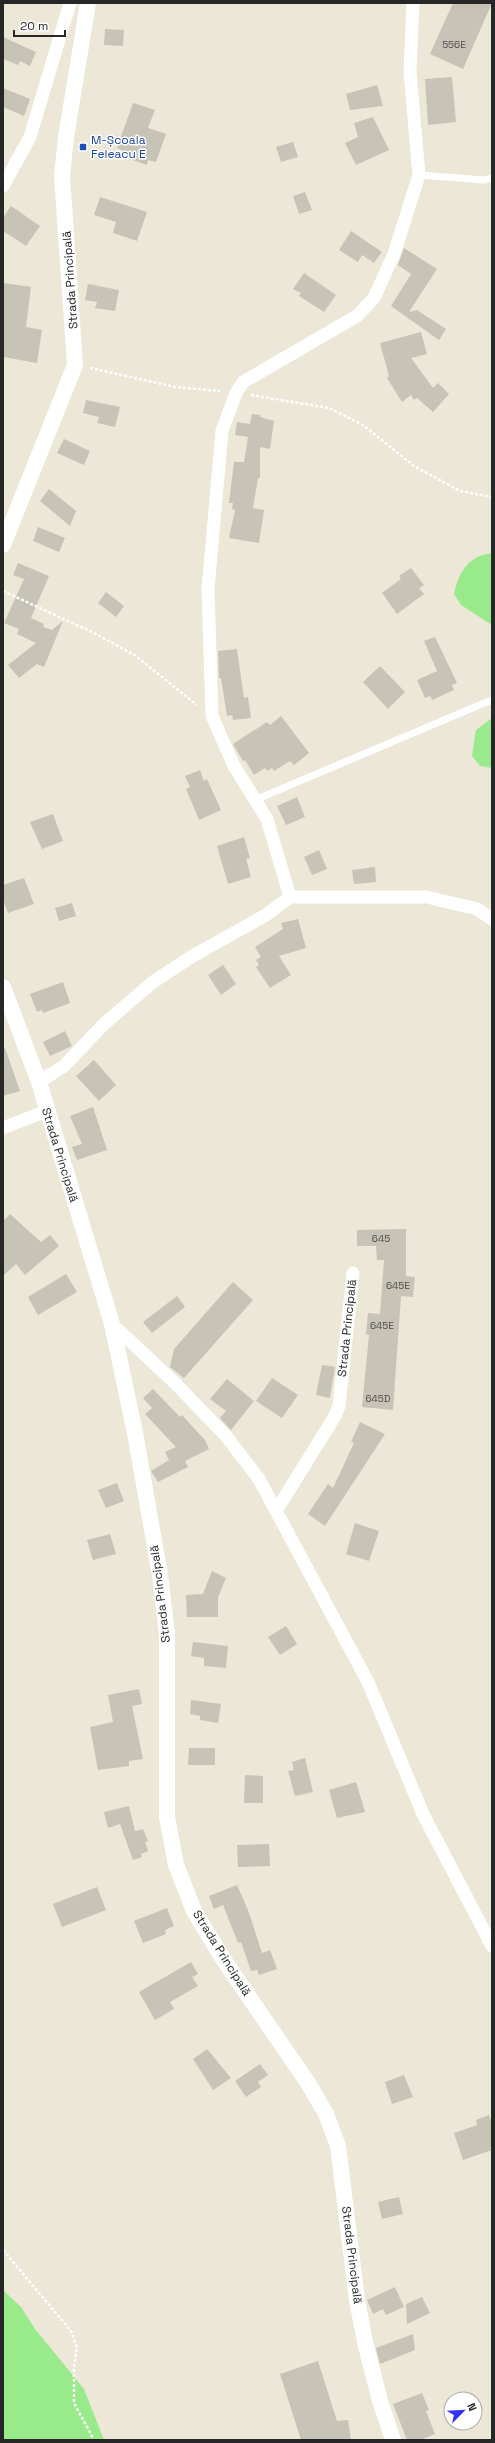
<svg xmlns="http://www.w3.org/2000/svg" width="495" height="2443" font-family="'Space Grotesk',sans-serif">
	<rect width="100%" height="100%" fill="#ece7d6"/>
	<path fill="#99ea8b" d="M492 553V625L461 605 454 594C459 572 468 556 492 553Z
		M492 718V768L480 766 472 756 476 730Z
		M3 2290 21 2307 35 2329 84 2389 104 2440H3Z"/>
	<path fill="#c7c3b6" d="M453 3H492L463 69 430 54Z
		M105 29 124 30 123 46 104 45Z
		M3 37 36 52 30 66 20 61 18 65 3 59Z
		M452 77 456 122 428 125 425 79Z
		M377 85 383 106 350 110 346 94Z
		M3 88 30 99 24 116 3 107Z
		M133 103 155 110 148 128 166 134 156 162 148 160 147 165 124 157 126 152 117 148Z
		M373 117 389 150 356 165 345 143 358 137 354 123Z
		M293 142 298 157 281 162 276 147Z
		M305 192 312 210 299 214 293 196Z
		M100 197 147 212 137 241 113 233 116 222 94 215Z
		M11 206 40 226 26 246 3 231V218Z
		M351 231 382 252 374 263 362 255 358 262 339 250Z
		M404 248 437 269 409 312 417 310 446 329 439 340 391 306 411 274 398 265Z
		M304 273 336 295 324 312 299 296 301 293 293 289Z
		M3 283 31 287 26 327 42 330 37 363 3 357Z
		M88 284 119 290 115 311 95 308 97 302 85 300Z
		M421 332 427 354 411 358 433 388 438 383 449 394 433 412 417 398 414 400 411 395 402 402 387 378 389 376 380 343Z
		M86 400 120 407 115 427 97 423 99 417 83 413Z
		M252 414 260 415V417L274 421 270 449 260 447V478H258L253 508 264 510 259 543 229 538 235 510 232 509 233 503H229L234 462H244L248 437 235 435 237 422 250 424Z
		M64 439 90 451 84 465 57 453Z
		M49 489 76 511 70 526 40 501Z
		M38 527 65 538 59 552 33 541Z
		M18 563 49 576 31 618 44 624 43 627 52 630 63 621 44 667 37 664 19 678 8 665 36 643 17 634 19 629 4 623 24 579 13 575Z
		M411 568 424 585 419 588 424 594 397 614 382 593 401 579 399 576Z
		M106 592 124 606 116 617 98 603Z
		M435 637 457 683 452 685 454 690 432 700 430 696 425 698 417 680 437 671 424 641Z
		M237 649 244 698 248 697 251 718 233 720 232 715 227 716 221 678H219L218 651Z
		M380 666 405 692 388 709 363 682Z
		M281 716 309 753 294 765 290 761 274 771 272 768 267 771 265 768 254 775 245 760 243 761 233 744 267 722 270 725Z
		M200 770 204 781 207 779 221 810 199 820 186 789 190 787 185 776Z
		M297 797 305 817 286 825 277 806Z
		M53 814 63 841 42 849 30 822Z
		M244 837 250 858 246 859 251 877 228 884 217 846Z
		M319 850 327 869 312 875 304 857Z
		M375 867 376 882 354 884 352 870Z
		M24 878 34 904 8 913 3 899V885Z
		M72 903 76 916 59 921 55 908Z
		M298 919 306 948 279 956 291 975 270 988 256 967 259 965 256 960 261 957 255 947 283 929 281 923Z
		M223 965 236 984 221 995 208 975Z
		M63 982 70 1003 43 1013 42 1010 37 1012 30 994Z
		M65 1031 72 1046 50 1056 43 1042Z
		M3 1048H5L20 1091 3 1096Z
		M94 1060 116 1085 99 1101 76 1076Z
		M93 1107 107 1150 77 1160 72 1147 82 1144 70 1116Z
		M10 1214 41 1242 50 1235 59 1246 25 1275 16 1264 3 1276V1221Z
		M406 1229V1276L415 1277 413 1297 401 1296 393 1410 362 1407 369 1335 366 1334 368 1313 380 1314 384 1260H377L376 1246H357V1230Z
		M66 1274 77 1292 38 1315 28 1297Z
		M233 1282 253 1300 184 1378 170 1367 174 1349Z
		M177 1296 185 1307 152 1333 143 1322Z
		M322 1365 335 1367 330 1398 316 1395Z
		M272 1378 298 1395 282 1418 256 1401Z
		M227 1379 254 1401 231 1430 220 1418 226 1411 210 1399Z
		M153 1389 180 1417 182 1415 191 1425 205 1440 209 1449 185 1461 188 1467 158 1482 151 1471 169 1460 165 1452 176 1447 145 1414 152 1408 143 1398Z
		M360 1422 385 1434 325 1526 308 1514 328 1484 333 1488 354 1443 351 1442Z
		M117 1483 124 1501 106 1508 98 1490Z
		M355 1523 379 1531 369 1561 346 1554Z
		M110 1534 116 1554 93 1560 87 1540Z
		M212 1571 226 1578 218 1597V1617H187L186 1595 203 1594Z
		M286 1626 297 1644 280 1655 268 1637Z
		M193 1642 228 1646 226 1668 204 1666V1658L191 1656Z
		M139 1689 142 1704 132 1706 143 1759 129 1761V1766L98 1770 90 1727 113 1722 108 1695Z
		M191 1700 221 1704 218 1723 200 1720V1716L190 1714Z
		M189 1748H215V1765H188Z
		M305 1758 313 1792 295 1796 288 1771 294 1770 292 1762Z
		M245 1775 263 1776V1803H244Z
		M356 1782 365 1812 337 1818 329 1790Z
		M129 1806 135 1831 143 1829 148 1841 145 1842 148 1851 141 1854 142 1857 133 1860 120 1824 108 1828 104 1812Z
		M269 1844 270 1866 238 1867 237 1845Z
		M237 1885 248 1910 262 1953 270 1950 277 1969 259 1975 257 1970 251 1971 241 1942 238 1943 223 1905 214 1909 209 1896Z
		M97 1887 106 1910 62 1927 53 1904Z
		M167 1908 174 1926 165 1930 166 1934 143 1943 134 1921Z
		M191 1962 198 1974 192 1977 198 1986 170 2002 174 2009 155 2020 139 1992Z
		M207 2049 231 2078 213 2090 193 2059Z
		M260 2064 268 2075 258 2082 261 2087 246 2097 235 2081Z
		M404 2075 413 2097 392 2104 385 2082Z
		M489 2115 492 2123V2150L463 2160 454 2133 477 2125 476 2120Z
		M399 2197 403 2214 382 2219 378 2202Z
		M395 2287 404 2307 386 2315 383 2309 373 2314 367 2300Z
		M422 2297 430 2313 407 2324 406 2304Z
		M413 2334 415 2350 380 2364 376 2348Z
		M318 2361 337 2421 348 2420 351 2440H301L280 2374Z
		M422 2393 429 2410 426 2411 435 2434 420 2440H407L393 2404Z"/>
	<g fill="none" stroke-linecap="round" stroke-linejoin="round">
		<path stroke="#fff" stroke-width="2.5" stroke-dasharray="3 2" stroke-linecap="butt" d="M90 368 175 387 220 391
			M251 395 329 408 363 425 414 466 460 491 492 497
			M3 591 94 633 136 656 197 705
			M3 2250 71 2331 77 2348 74 2367V2403L94 2440"/>
		<path stroke="#fff" stroke-width="7" d="M419 175 484 180 492 178
			M255 800 489 701"/>
		<path stroke="#fff" stroke-width="13" d="M3 186 30 137 70 3
			M290 897 267 819 234 766 212 716 208 589 222 431 236 393 243 382 357 316 374 298 394 254 419 175 410 72 413 3
			M39 1082 64 1066 104 1024 153 982 191 957 266 915 290 897H427L477 909 492 919
			M3 1128 46 1111
			M112 1324 175 1383 226 1436 259 1479 368 1682 423 1814 492 1946
			M276 1511 335 1416 339 1406 353 1273"/>
		<path stroke="#fff" stroke-width="16" d="M3 545 75 365 62 176 66 137 88 3
			M3 987 39 1082 112 1324 135 1433 160 1575 167 1634V1817L176 1865 194 1911 225 1962 308 2083 326 2114 338 2146 357 2300 365 2342 380 2401 393 2440"/>
	</g>
	<rect fill="#1a4fb4" stroke="#fff" stroke-width="1.5" x="79" y="143" width="8" height="8" rx="2"/>
	<g text-anchor="middle" stroke-width="3" stroke-linejoin="round" paint-order="stroke">
		<g font-size="10" fill="#4f4e4b">
			<text x="454" y="48">556E</text>
			<text x="381" y="1242">645</text>
			<text x="398" y="1289">645E</text>
			<text x="382" y="1329">645E</text>
			<text x="378" y="1402">645D</text>
		</g>
		<g font-size="12" fill="#164399" stroke="#fff" text-anchor="start">
			<text x="91" y="144">M-Școala<tspan x="91" dy="14">Feleacu E</tspan></text>
		</g>
		<g font-size="12" fill="#272727" stroke="#fff">
			<text transform="translate(70 280) rotate(-94)" y="4">Strada Principală</text>
			<text transform="translate(60 1155) rotate(73)" y="4">Strada Principală</text>
			<text transform="translate(347 1328) rotate(-84)" y="4">Strada Principală</text>
			<text transform="translate(160 1594) rotate(-97)" y="4">Strada Principală</text>
			<text transform="translate(222 1953) rotate(58)" y="4">Strada Principală</text>
			<text transform="translate(352 2255) rotate(83)" y="4">Strada Principală</text>
		</g>
	</g>
	<rect width="495" height="2443" fill="none" stroke="#272727" stroke-width="8"/>
	<g transform="translate(463 2411) rotate(66)"><circle r="19" fill="#ffffff" stroke="#a9a9a9"/>
	<path d="M0-3L7 15L0 10L-7 15Z" fill="#3330ff"/>
	<text y="-6" font-size="11" font-weight="bold" text-anchor="middle" fill="#272727">N</text>
	</g>
	<path d="M14 30v6h51v-6" fill="none" stroke="#272727" stroke-width="2"/>
	<text x="20" y="30" font-size="12" fill="#272727" stroke="#ffffff" stroke-width="3" paint-order="stroke">20 m</text>
</svg>
